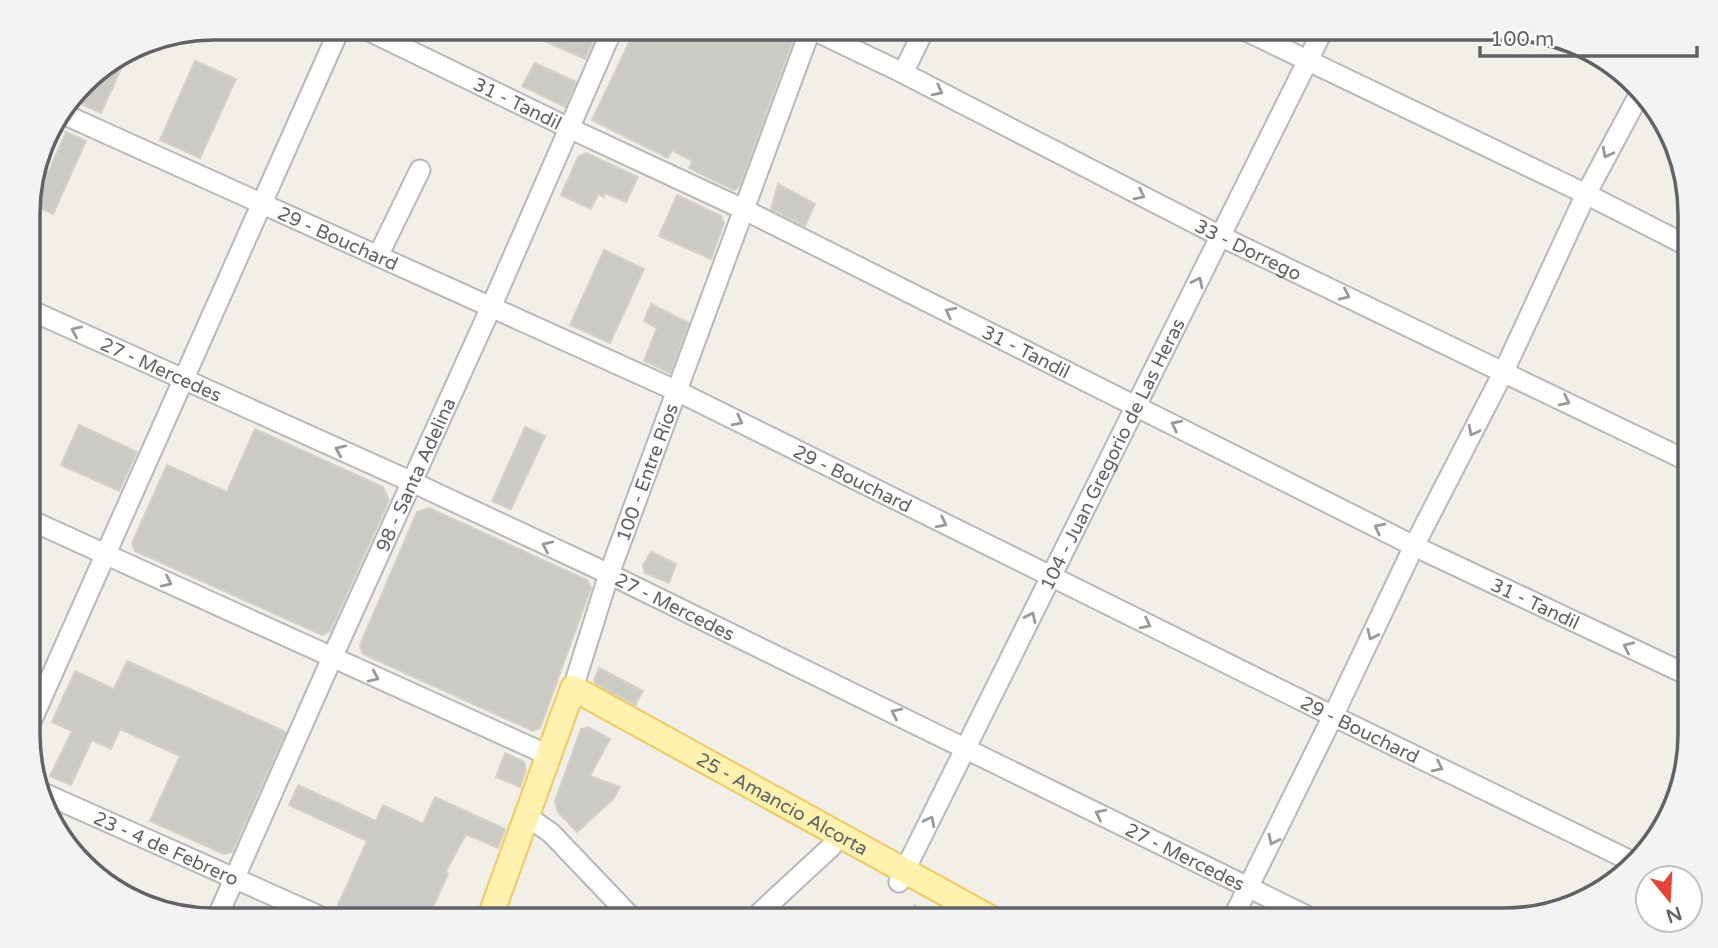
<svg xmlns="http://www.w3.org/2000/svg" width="1718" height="948" font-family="'Varela Round',sans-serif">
	<rect width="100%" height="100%" fill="#f1efe8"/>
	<path fill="#cccac5" stroke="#d6d1c6" stroke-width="2" d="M515 28H600L585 59Z
		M636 28H781L789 32 792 42 739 187 734 190 689 168 692 161 672 150 668 158 592 120Z
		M129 51 101 113 81 104 96 71Z
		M195 61 236 79 200 158 160 140Z
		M535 63 576 82 565 107 522 86Z
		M66 132 86 141 53 214 34 205Z
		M586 153 638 177 626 202 605 193 604 197 598 194 591 209 561 195 578 157Z
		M778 184 815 204 805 226 771 209Z
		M677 195 721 216 724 223 711 259 659 236Z
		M604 250 644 269 610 343 570 325Z
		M651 304 689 323 670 373 644 361 657 328 644 321Z
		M79 425 137 452 119 491 61 465Z
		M525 427 545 436 511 509 492 501Z
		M255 429 383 487 389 500 330 631 322 635 135 551 132 543 167 465 227 492Z
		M429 508 587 580 591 588 540 728 533 731 363 654 360 645 417 512Z
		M651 552 676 564 669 583 645 573 643 566Z
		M127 661 286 732 232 852 224 854 150 821 180 756 120 729 111 749 92 740 71 785 50 776 72 731 52 722 75 671 114 689Z
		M599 668 643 691 635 705 596 684 594 680Z
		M588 727 610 739 590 776 620 787 613 799 577 832 558 812 555 801 581 729Z
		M505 753 524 762 526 770 520 787 496 777Z
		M298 785 376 821 383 805 423 824 435 797 505 829 498 848 466 834 445 873 448 874 427 920H371L338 905 367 841 289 805Z
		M914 905 942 920H906Z"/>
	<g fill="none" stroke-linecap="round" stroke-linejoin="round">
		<g stroke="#b5b8bc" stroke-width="23">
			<g id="minor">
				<path id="s1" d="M363 28 569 128 745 210 1414 546 1690 676"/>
				<path id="s2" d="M809 28 903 73 1220 236 1690 462"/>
				<path d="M1240 28 1586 194 1690 247"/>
				<path d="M903 73 925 28"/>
				<path id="s3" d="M61 113 677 391 1333 716 1633 862"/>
				<path d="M378 256 420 170"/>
				<path id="s4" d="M30 310 412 482 609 574 1315 920"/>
				<path d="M30 520 548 755"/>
				<path id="s5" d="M573 688 609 574 811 28"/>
				<path d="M30 724 340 28"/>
				<path id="s6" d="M43 793 328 920"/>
				<path d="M528 817 551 833 634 920"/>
				<path id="s7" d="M899 882 1324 28"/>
				<path id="s8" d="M216 920 332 658 492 305 613 28"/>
				<path d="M752 920 831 847 839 835"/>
				<path d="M1232 920 1333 716 1414 546 1504 371 1586 194 1640 93"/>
			</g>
		</g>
		<g stroke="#f2c960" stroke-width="28">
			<g id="major">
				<path id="s9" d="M489 920 573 688 994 920"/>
			</g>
		</g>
		<use href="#minor" stroke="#fff" stroke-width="19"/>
		<use href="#major" stroke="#fff2af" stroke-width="24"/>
	</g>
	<defs><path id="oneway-chevron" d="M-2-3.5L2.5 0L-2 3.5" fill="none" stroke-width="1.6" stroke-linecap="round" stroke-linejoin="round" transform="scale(1.75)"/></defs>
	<g stroke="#979a9d">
		<use href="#oneway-chevron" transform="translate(938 91) rotate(27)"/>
		<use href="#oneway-chevron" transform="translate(1607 153) rotate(118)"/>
		<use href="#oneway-chevron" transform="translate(1140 195) rotate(27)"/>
		<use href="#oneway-chevron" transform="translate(1198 282) rotate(-64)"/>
		<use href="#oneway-chevron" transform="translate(1345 295) rotate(25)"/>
		<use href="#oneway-chevron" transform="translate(950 312) rotate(-153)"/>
		<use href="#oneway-chevron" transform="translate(76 331) rotate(-156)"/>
		<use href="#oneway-chevron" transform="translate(1565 401) rotate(26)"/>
		<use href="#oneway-chevron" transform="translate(738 421) rotate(27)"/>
		<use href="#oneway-chevron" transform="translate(1176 425) rotate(-153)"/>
		<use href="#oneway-chevron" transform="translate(1473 431) rotate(117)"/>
		<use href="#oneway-chevron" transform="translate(340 450) rotate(-156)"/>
		<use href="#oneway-chevron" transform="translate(942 523) rotate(27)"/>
		<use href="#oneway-chevron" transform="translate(1379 528) rotate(-153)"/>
		<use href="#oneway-chevron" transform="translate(547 546) rotate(-155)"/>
		<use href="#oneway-chevron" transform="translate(167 582) rotate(25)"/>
		<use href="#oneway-chevron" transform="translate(1031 617) rotate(-64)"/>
		<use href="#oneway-chevron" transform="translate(1146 624) rotate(26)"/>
		<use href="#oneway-chevron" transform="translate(1372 635) rotate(115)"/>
		<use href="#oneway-chevron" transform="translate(1628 647) rotate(-155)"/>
		<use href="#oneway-chevron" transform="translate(374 677) rotate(24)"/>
		<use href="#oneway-chevron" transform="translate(896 713) rotate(-154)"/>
		<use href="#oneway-chevron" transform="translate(1438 767) rotate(26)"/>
		<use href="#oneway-chevron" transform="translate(1100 814) rotate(-154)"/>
		<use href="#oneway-chevron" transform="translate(930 821) rotate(-63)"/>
		<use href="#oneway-chevron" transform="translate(1273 840) rotate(116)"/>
	</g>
	<g text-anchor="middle" stroke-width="6" stroke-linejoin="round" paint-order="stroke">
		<g font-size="19" fill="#5f6368" stroke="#fff">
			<text dy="7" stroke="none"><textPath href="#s1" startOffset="172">31 - Tandil</textPath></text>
			<text dy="7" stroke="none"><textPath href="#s3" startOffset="304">29 - Bouchard</textPath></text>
			<text dy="7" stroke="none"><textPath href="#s2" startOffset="492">33 - Dorrego</textPath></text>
			<text dy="7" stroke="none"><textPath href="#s1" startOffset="738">31 - Tandil</textPath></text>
			<text dy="7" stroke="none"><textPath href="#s4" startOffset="144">27 - Mercedes</textPath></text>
			<text dy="7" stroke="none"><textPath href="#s7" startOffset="478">104 - Juan Gregorio de Las Heras</textPath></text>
			<text dy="7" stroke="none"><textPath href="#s5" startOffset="228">100 - Entre Ríos</textPath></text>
			<text dy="7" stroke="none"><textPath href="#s8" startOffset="488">98 - Santa Adelina</textPath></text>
			<text dy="7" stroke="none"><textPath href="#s3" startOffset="872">29 - Bouchard</textPath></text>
			<text dy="7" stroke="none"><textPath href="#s1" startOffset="1306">31 - Tandil</textPath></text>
			<text dy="7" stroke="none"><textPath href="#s4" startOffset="710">27 - Mercedes</textPath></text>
			<text dy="7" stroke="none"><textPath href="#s3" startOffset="1438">29 - Bouchard</textPath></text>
			<text dy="7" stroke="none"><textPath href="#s9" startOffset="486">25 - Amancio Alcorta</textPath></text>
			<text dy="7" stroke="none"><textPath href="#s6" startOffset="135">23 - 4 de Febrero</textPath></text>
			<text dy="7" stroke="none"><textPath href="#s4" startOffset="1278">27 - Mercedes</textPath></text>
		</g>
	</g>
	<path d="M0 0H1718V948H0ZM214 40H1504A174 174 0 0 1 1678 214V734A174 174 0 0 1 1504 908H214A174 174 0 0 1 40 734V214A174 174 0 0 1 214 40Z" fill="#f2f3f3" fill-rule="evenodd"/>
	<path fill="none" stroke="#5f6368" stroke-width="3.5" d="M214 40H1504A174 174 0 0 1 1678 214V734A174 174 0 0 1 1504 908H214A174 174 0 0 1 40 734V214A174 174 0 0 1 214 40Z"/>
	<g transform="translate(1669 899) rotate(162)"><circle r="33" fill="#ffffff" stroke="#bfc1c3" stroke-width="2"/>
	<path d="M0-5L12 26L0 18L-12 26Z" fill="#ea4335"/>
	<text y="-10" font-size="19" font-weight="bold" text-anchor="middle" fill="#5f6368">N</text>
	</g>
	<path d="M1480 46v10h217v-10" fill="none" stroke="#5f6368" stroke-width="3.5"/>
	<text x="1490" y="46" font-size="21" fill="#5f6368" stroke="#ffffff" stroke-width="5" paint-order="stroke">100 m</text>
</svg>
